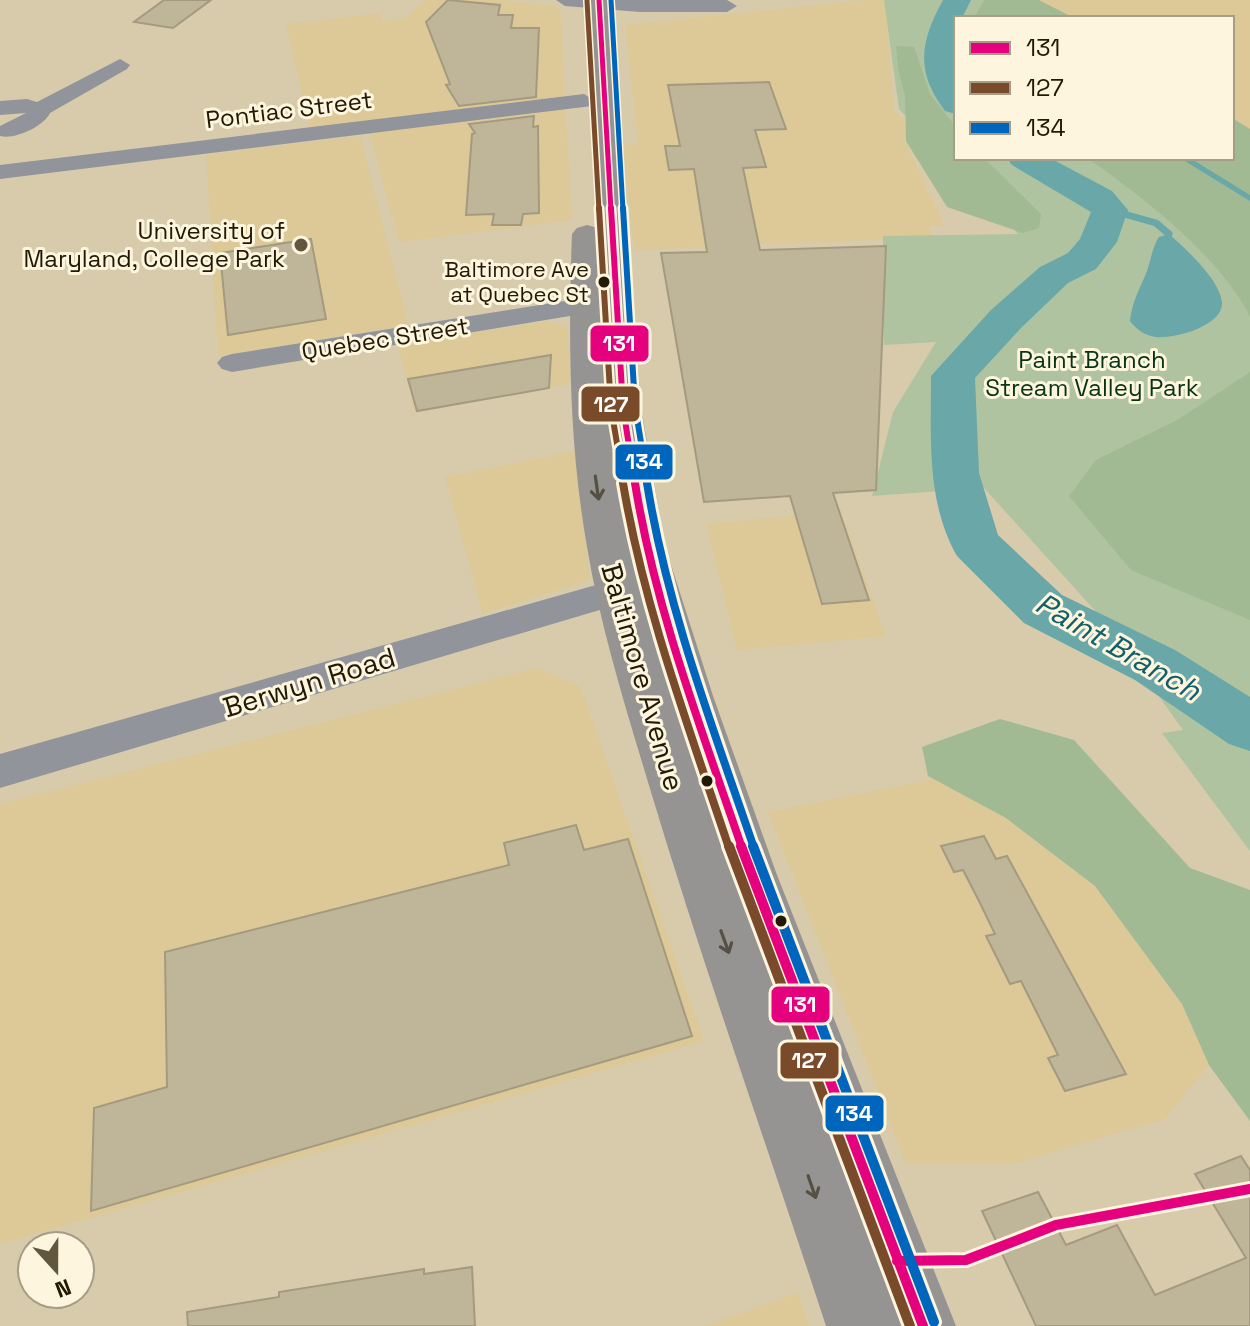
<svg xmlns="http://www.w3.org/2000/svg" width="1250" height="1326" font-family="'Space Grotesk',sans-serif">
	<rect width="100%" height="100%" fill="#d7cbab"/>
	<path fill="#dcc997" d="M425 0H504L560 7 572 220 399 242 367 123 310 130 286 24 380 13 382 21 404 19Z
		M866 0H885L894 111 920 138 904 139 944 225 929 226 933 237 634 250 622 145 638 144 625 25Z
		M1018 0H1250V136L1232 125V18H1051Z
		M360 136 409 326 218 356 206 155Z
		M548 321 568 328 570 384 415 413 398 345Z
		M575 451 590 580 483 614 445 477Z
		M841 511 886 636 737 650 706 524Z
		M537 668 581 687 704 1041 0 1244V804Z
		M934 779 1006 818 1095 886 1182 1004 1209 1065 1165 1119 1013 1164 906 1163 768 812Z
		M798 1293 809 1326H704L797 1293Z"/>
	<path fill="#afc3a0" d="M884 0H1018L1050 18H956V158H1232L1250 136V851L1162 733 1183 730 1108 625 984 488 872 496 893 412 936 342 884 345 883 236 1018 234 899 109Z"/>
	<path fill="#a1ba93" d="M984 0H1039L1074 18H974Z
		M896 46 914 47 930 94 956 127V158H984L1041 214 1039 228 1023 233 947 207 906 141 905 95 899 74Z
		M1232 118 1250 129V317C1221 257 1142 196 1087 158H1232Z
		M1250 372V620L1131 570 1069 496 1096 460 1179 419Z
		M1000 719 1074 740 1190 868 1250 890V1121L1209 1065 1182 1004 1095 886 1006 818 928 776 922 747Z"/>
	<path fill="#6aa7a8" d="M1169 234C1185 248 1221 281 1222 303 1223 326 1174 339 1155 337 1144 335 1136 329 1130 321 1132 303 1138 292 1145 276 1151 263 1151 249 1159 237Z"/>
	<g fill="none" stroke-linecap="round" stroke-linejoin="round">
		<path stroke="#6aa7a8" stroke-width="5" d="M944 22 956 27
			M1185 158 1250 198"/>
		<path stroke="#6aa7a8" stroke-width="7" d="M1110 210 1156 223 1169 234"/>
		<path fill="#6aa7a8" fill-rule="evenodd" d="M943 0H971L962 18H956V114L945 111C915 71 920 42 943 0Z
			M1007 158H1050L1112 191 1128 210 1117 242 1096 269 1068 283 1021 328 975 378 979 473 998 535 1062 595 1175 650 1250 697V751L1229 744 1135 680 1024 623 957 556C926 502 931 436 931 376L991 310 1040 267 1068 253 1080 239 1091 212 1012 165Z"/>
	</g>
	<path fill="#bfb69a" stroke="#a39a80" stroke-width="2" d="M164 0H211L173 28 134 22Z
		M448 0 500 5 498 15H513L511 28H539L536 97 459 106 446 85 450 84 426 22Z
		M769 82 786 129 755 130 766 167 743 168 760 250 886 246 876 490 833 493 869 600 822 604 790 496 704 502 661 253 707 252 694 169 669 170 665 146H680L668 85Z
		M534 116 533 127 538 126 539 213 523 214 521 225H492L494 214 466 215 472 134 475 133 469 124Z
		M311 239 326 319 228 335 220 253Z
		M551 355 549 388 417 411 408 379Z
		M576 825 584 850 628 839 692 1036 91 1211 94 1108 167 1087 165 952 509 865 504 843Z
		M984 836 996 859 1007 856 1126 1074 1065 1091 1048 1058 1058 1055 1021 981 1010 984 986 936 995 934 980 903 963 870 954 872 941 846Z
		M1241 1156 1250 1170V1326H1036L982 1211 1038 1192 1066 1245 1117 1225 1155 1295 1246 1258 1195 1174Z
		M472 1267 475 1326H188L187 1312 279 1297V1292L424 1269V1274Z"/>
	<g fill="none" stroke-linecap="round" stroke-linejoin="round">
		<path fill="#91949b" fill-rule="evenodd" d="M556 0H727L737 6 727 12H640L565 6Z
			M120 59 130 65 127 69 50 113C44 126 15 140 0 136V126L26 113 0 115V101L27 99 37 102Z
			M584 94 595 101 592 106 0 179V165Z
			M584 298 594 300 598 306 594 312 232 372 222 369 217 363 222 357 232 354Z
			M617 579 630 583 635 592 630 601 0 788V754Z"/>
		<path fill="#959492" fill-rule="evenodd" d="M588 0H610L641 407 665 546 713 696 777 875 956 1326H826C768 1148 705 972 651 792 627 712 601 630 587 547 569 444 568 339 572 234L577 228 587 225 598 228Z"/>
		<g stroke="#fef5de" stroke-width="8">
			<path id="bus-1-far3" d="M599 0 611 210"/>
		</g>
		<g stroke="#fef5de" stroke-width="11">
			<path id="bus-1-far2" d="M611 208 623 407 635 485"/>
		</g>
		<g stroke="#fef5de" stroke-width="14">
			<path id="bus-1-far1" d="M635 483C655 608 701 728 742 848"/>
		</g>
		<g stroke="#fef5de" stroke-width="16">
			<path id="bus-1" d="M741 846 923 1326
				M897 1261 966 1260 1056 1225 1250 1189"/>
		</g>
		<g stroke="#fef5de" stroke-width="8">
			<path id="bus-2-far3" d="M587 1 599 210"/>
		</g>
		<g stroke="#fef5de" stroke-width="11">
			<path id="bus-2-far2" d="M599 208 611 408 624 485"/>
		</g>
		<g stroke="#fef5de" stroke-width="14">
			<path id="bus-2-far1" d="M623 483C644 608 689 728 729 848"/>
		</g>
		<g stroke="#fef5de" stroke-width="16">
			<path id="bus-2" d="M729 846 910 1326"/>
		</g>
		<g stroke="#fef5de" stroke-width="8">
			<path id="bus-3-far3" d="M611 0 623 210"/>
		</g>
		<g stroke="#fef5de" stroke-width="11">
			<path id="bus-3-far2" d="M623 208 635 406 648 485"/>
		</g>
		<g stroke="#fef5de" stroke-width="14">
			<path id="bus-3-far1" d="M647 483C667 608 713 728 754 848"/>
		</g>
		<g stroke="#fef5de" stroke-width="16">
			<path id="bus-3" d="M753 846 934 1322"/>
		</g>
		<use href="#bus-1-far3" stroke="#e5007d" stroke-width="5"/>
		<use href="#bus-1-far2" stroke="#e5007d" stroke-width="6"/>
		<use href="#bus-1-far1" stroke="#e5007d" stroke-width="8"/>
		<use href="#bus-1" stroke="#e5007d" stroke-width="10"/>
		<use href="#bus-2-far3" stroke="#7a4b2a" stroke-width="5"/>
		<use href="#bus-2-far2" stroke="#7a4b2a" stroke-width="6"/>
		<use href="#bus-2-far1" stroke="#7a4b2a" stroke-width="8"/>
		<use href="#bus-2" stroke="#7a4b2a" stroke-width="10"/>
		<use href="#bus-3-far3" stroke="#0065bd" stroke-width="5"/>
		<use href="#bus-3-far2" stroke="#0065bd" stroke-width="6"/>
		<use href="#bus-3-far1" stroke="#0065bd" stroke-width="8"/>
		<use href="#bus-3" stroke="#0065bd" stroke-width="10"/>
	</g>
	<defs><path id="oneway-shaft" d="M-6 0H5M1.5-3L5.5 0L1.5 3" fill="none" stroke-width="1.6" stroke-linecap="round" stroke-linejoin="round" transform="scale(2)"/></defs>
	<g stroke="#555043">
		<use href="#oneway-shaft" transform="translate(597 488) rotate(82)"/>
		<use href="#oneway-shaft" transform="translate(725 942) rotate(70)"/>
		<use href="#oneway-shaft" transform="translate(812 1187) rotate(71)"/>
	</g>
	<circle fill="#61573e" stroke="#fef5de" stroke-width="3" cx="301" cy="245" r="8"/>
	<g fill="#211903" stroke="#fef5de" stroke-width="3">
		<circle cx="604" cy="282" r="7"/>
		<circle cx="707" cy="781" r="7"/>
		<circle cx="781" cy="921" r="7"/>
	</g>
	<g text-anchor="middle" stroke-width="6" stroke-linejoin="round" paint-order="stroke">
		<g font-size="22" fill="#211903" stroke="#fef5de" text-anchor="end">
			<text x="589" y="277">Baltimore Ave<tspan x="589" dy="25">at Quebec St</tspan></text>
		</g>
		<g font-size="24" fill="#211903" stroke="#fef5de">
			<text transform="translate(289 110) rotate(-7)" y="8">Pontiac Street</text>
			<text transform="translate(385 339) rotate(-9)" y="8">Quebec Street</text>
		</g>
		<g font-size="24" fill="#211903" stroke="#fef5de" text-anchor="end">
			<text x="285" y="239">University of<tspan x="285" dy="28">Maryland, College Park</tspan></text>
		</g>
		<g font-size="24" fill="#083416" stroke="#fef5de">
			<text x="1092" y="368">Paint Branch<tspan x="1092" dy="28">Stream Valley Park</tspan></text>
		</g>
		<g font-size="28" fill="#211903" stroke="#fef5de">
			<text transform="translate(643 677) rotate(74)" y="10">Baltimore Avenue</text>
			<text transform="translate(309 682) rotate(-17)" y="10">Berwyn Road</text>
		</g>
		<g font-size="30" font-style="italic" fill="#125e69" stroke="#fef5de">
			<text transform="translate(1118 647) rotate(30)" y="10">Paint Branch</text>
		</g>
	</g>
	<g stroke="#fef5de" stroke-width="3">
		<rect x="589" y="324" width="61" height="39" rx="8" fill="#e5007d"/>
		<rect x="580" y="385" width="61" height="38" rx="8" fill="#7a4b2a"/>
		<rect x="614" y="443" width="60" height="38" rx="8" fill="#0065bd"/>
		<rect x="770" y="985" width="61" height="39" rx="8" fill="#e5007d"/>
		<rect x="779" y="1041" width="61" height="39" rx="8" fill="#7a4b2a"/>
		<rect x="824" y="1094" width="61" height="39" rx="8" fill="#0065bd"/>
	</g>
	<g font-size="22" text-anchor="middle" font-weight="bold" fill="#fff">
		<text x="619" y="351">131</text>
		<text x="611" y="412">127</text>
		<text x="644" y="469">134</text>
		<text x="800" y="1012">131</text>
		<text x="809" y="1068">127</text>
		<text x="854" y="1121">134</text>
	</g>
	<rect x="954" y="16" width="280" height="144" fill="#fef5de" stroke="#a69d86" stroke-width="2"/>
	<rect x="970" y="42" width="40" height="12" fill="#e5007d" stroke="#a69d86" stroke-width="2"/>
	<text x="1026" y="56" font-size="24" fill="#211903">131</text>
	<rect x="970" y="82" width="40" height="12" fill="#7a4b2a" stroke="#a69d86" stroke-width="2"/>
	<text x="1026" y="96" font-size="24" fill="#211903">127</text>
	<rect x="970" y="122" width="40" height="12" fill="#0065bd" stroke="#a69d86" stroke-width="2"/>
	<text x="1026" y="136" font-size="24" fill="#211903">134</text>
	<g transform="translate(56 1270) rotate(159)"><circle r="38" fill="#fef5de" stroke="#a69d86" stroke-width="2"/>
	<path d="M0-6L14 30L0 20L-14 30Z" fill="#61573e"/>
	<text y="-12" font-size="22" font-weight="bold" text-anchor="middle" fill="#211903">N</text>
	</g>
</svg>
